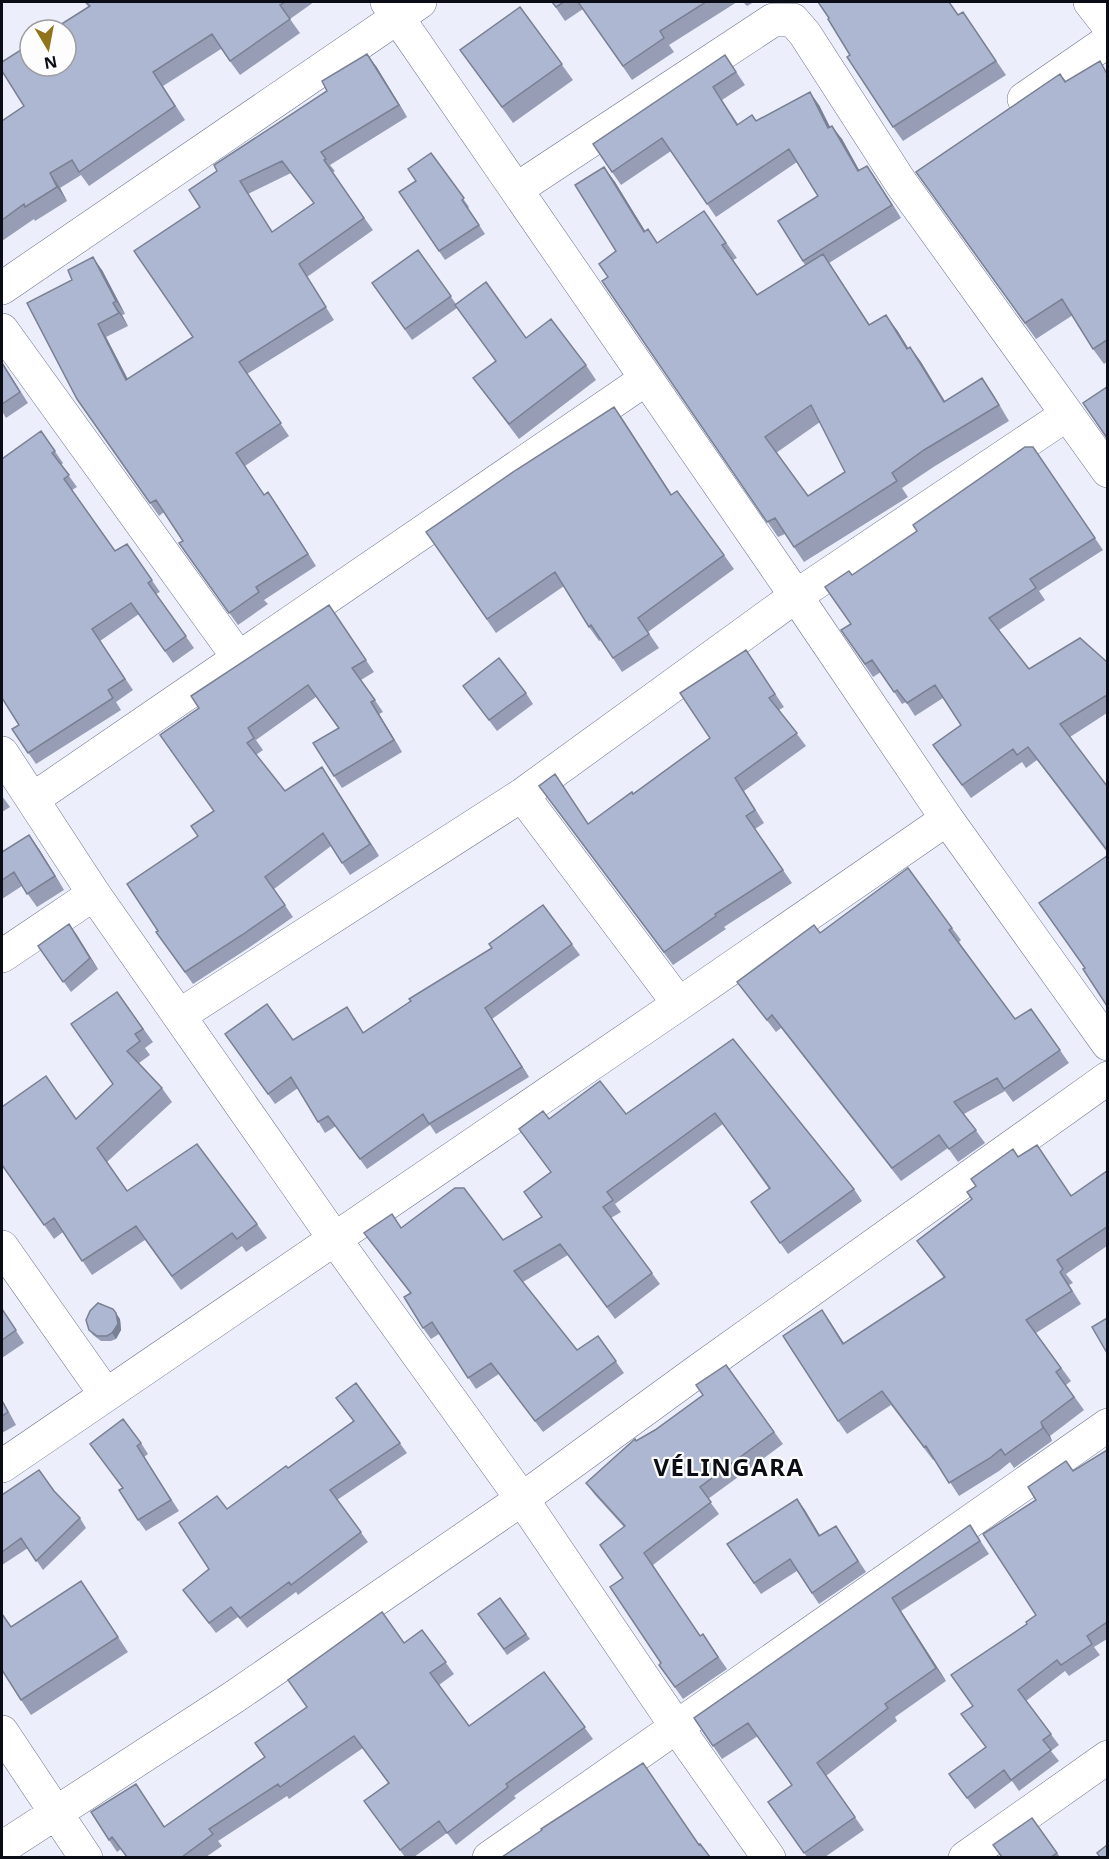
<svg xmlns="http://www.w3.org/2000/svg" width="1109" height="1859" font-family="'Noto Sans',sans-serif">
	<rect width="100%" height="100%" fill="#eceffb"/>
	<g fill="none" stroke-linecap="round" stroke-linejoin="round">
		<g stroke="#6d758e" stroke-width="34">
			<path id="minor" d="M387 2 796 596 947 819 1108 1044
				M1024 99 1108 41
				M517 189 773 20H793L805 34 901 183 1108 471
				M2 288 420 2
				M2 330 238 657
				M2 753 94 894 334 1238 522 1499 676 1726 769 1858
				M522 795 679 1004
				M33 799 646 379
				M2 956 94 894
				M180 1015 522 795 796 596 1066 415
				M2 1247 106 1395
				M2 1466 679 1004 947 819
				M2 1732 86 1858
				M2 1848 234 1697 522 1499 699 1370 1108 1078
				M489 1858 1108 1425
				M965 1858 1108 1757"/>
		</g>
		<g stroke="#6d758e" stroke-width="34">
			<path id="highway" d="M1090 2 1108 25"/>
		</g>
		<use href="#minor" stroke="#fff" stroke-width="33"/>
		<use href="#highway" stroke="#fff" stroke-width="33"/>
	</g>
	<path fill="#969db5" fill-rule="evenodd" d="M84 2H314L290 19 300 33 240 75 221 49 163 86 185 120 89 186 81 175 60 188 67 201 35 221 34 219 2 241V121L24 106 89 7Z
		M552 2H737L669 45 674 52 632 80 583 9 565 21Z
		M743 2H754L747 6Z
		M520 7 573 80 513 123 460 50Z
		M963 12 1006 75 903 141 893 127 850 55 829 18 958 15Z
		M725 55 745 85 722 100 738 124 756 121 819 105 830 127 842 139 859 171 876 179 901 218 829 263 870 325 897 330 908 348 910 347 921 362 945 401 982 378 1009 421 935 466 902 488 908 497 804 562 785 534 778 537 602 281 608 277 616 251 604 167 615 182 645 231 658 243 704 211 737 258 733 260 757 295 805 265 778 221 818 196 797 162 716 217 671 151 621 185 612 172ZM820 422 845 472 808 496 776 453Z
		M376 66 407 117 330 165 335 171 332 173 373 230 307 277 334 320 247 374 289 436 245 466 264 495 277 505 316 566 264 600 268 604 238 625 179 543 183 541 164 512 159 516 77 399 102 270 125 314 122 315 128 326 106 337 128 379 193 337 200 207 217 171ZM291 173 314 203 272 232 248 194Z
		M1107 72V362L1104 364 1093 349 1073 315 1036 339 916 172 1060 74 1066 81Z
		M431 153 469 207 468 208 485 234 445 260 399 192 416 181Z
		M418 250 456 304 586 365 596 380 519 439 473 378 496 361 457 308 412 340 372 283Z
		M2 362 28 403 6 418 2 411Z
		M614 407 671 495 724 555 734 569 648 632 659 648 622 672 601 640 599 641 589 627 564 586 496 633 426 532Z
		M41 431 63 463 61 465 77 487 72 490 115 551 127 544 160 592 156 594 194 648 173 663 139 614 100 641 133 690 116 702 121 710 36 764 12 729 19 725Z
		M1033 447 1103 550 1039 591 1045 600 999 630 1029 669 1107 662V713L1070 737 1107 786V852L1037 760 1026 768 1022 762 971 798 933 745 961 725 943 698 915 716 906 702 902 704 881 672 873 677 841 630 851 624 852 575 917 531Z
		M329 605 374 672 361 680 383 712 379 714 402 752 342 788 334 776 338 728 316 697 256 740 263 750 256 755 285 791 330 779 379 856 350 875 331 846 274 889 293 917 250 947 193 984 156 932 158 931 198 836 214 811 199 708Z
		M746 650 784 707 779 710 806 746 744 791 764 823 755 829 792 883 724 927 726 929 673 965 539 786 555 774 588 824 633 794 710 738Z
		M463 686 526 693 533 704 497 731Z
		M2 796 10 807 2 812Z
		M39 849 64 890 37 907 22 886 2 899V852Z
		M543 905 580 955 492 1019 529 1077 436 1134 430 1125 367 1169 336 1126 325 1133 298 1088 275 1104 225 1034 293 1040 354 1017 363 1032 492 948Z
		M69 924 98 969 71 992 38 946Z
		M952 928 961 940 959 942 1015 1019 1031 1009 1069 1063 1013 1102 1005 1091 964 1114 985 1143 958 1162 948 1148 901 1181 781 1028 776 1032 737 982 820 933Z
		M117 992 153 1042 145 1048 150 1055 139 1063 162 1088 172 1102 107 1162 127 1191 257 1224 267 1238 246 1252 242 1246 181 1290 145 1240 92 1275 63 1232 54 1239 2 1165 76 1119 113 1084Z
		M733 1039 854 1189 862 1201 788 1254 751 1202 769 1189 723 1124 615 1204 621 1212 611 1218 660 1284 615 1319 568 1255 523 1282 577 1350 598 1336 624 1373 543 1432 499 1374 476 1389 439 1334 431 1339 423 1328 410 1293 364 1233 503 1240 542 1217 551 1173 549 1119 626 1114Z
		M1018 1157 1072 1195 1107 1171V1246L1066 1274 1073 1283 1069 1285 1081 1304 1036 1333 1071 1381 1066 1385 1084 1410 1050 1436 1052 1441 1014 1468 1010 1462 999 1471 959 1496 935 1459 933 1460 891 1405 847 1434 838 1421 822 1310 844 1343 944 1278 917 1241 972 1199Z
		M2 1309 24 1343 2 1358Z
		M120 1319 121 1330 116 1339 111 1341H101L93 1335 89 1330Z
		M726 1365 783 1444 708 1499 719 1514 653 1565 700 1636 703 1634 727 1669 683 1699 659 1665 661 1663 623 1578 624 1527 595 1495 586 1483 636 1441 655 1430 703 1395Z
		M356 1383 407 1453 337 1500 368 1542 298 1595 296 1592 247 1628 238 1617 216 1633 183 1590 209 1569 227 1509 288 1468 353 1421 336 1398Z
		M2 1399 16 1425 2 1433Z
		M141 1443 148 1454 144 1457 179 1511 146 1531 138 1520 123 1488 90 1444Z
		M1107 1450V1639L1094 1647 1100 1655 1069 1676 1065 1671 1026 1701 1059 1745 1051 1751 1059 1761 1019 1791 1012 1781 975 1809 949 1774 986 1747 961 1714 973 1706 1027 1624 1036 1615V1500L1073 1471Z
		M54 1492 80 1518 86 1528 43 1570 28 1548 2 1565V1495Z
		M797 1499 820 1536 836 1526 866 1572 819 1604 797 1571 761 1594 727 1544Z
		M970 1525 989 1554 901 1611 946 1681 895 1717 897 1721 826 1776 864 1830 825 1857H807L768 1802 792 1785 758 1736 722 1759 694 1718Z
		M81 1581 128 1652 31 1715 21 1700 11 1627Z
		M500 1598 530 1639 507 1655 478 1614Z
		M422 1630 454 1674 439 1685 469 1726 544 1672 593 1739 514 1796 516 1798 456 1845 447 1833 414 1857H405L364 1801 388 1783 363 1748 289 1799 287 1796 218 1841 222 1846 206 1857H127L121 1849 117 1852 109 1840 144 1796 165 1827 265 1758 404 1643Z
		M1032 1818 1060 1857H1002Z"/>
	<path fill="#7a8093" d="M367 54 376 66 407 117 399 105Z
		M810 92 819 105 837 141 828 128Z
		M832 126 842 139 867 184 858 171Z
		M867 166 876 179 901 218 892 205Z
		M604 167 615 182 655 247 644 232Z
		M50 173 60 188 67 201 57 187Z
		M823 254 833 269 880 341 869 325Z
		M93 257 102 270 125 314 116 301Z
		M113 303 122 315 128 326 119 313Z
		M886 315 897 330 918 364 907 349Z
		M98 324 106 337 134 392 126 380Z
		M910 347 921 362 954 417 944 402Z
		M982 378 993 394 1009 421 999 405Z
		M614 407 624 421 681 509 671 495Z
		M268 492 277 505 316 566 308 554Z
		M371 702 379 714 402 752 394 740Z
		M322 767 330 779 379 856 370 844Z
		M29 835 39 849 64 890 55 876Z
		M69 924 77 935 98 969 90 958Z
		M485 1008 492 1019 529 1077 522 1067Z
		M822 1310 831 1323 852 1357 843 1344Z
		M116 1313 120 1319 121 1330 116 1339 112 1333Z
		M1041 1422 1050 1436 1052 1441 1043 1428Z
		M797 1499 805 1510 827 1547 819 1536Z
		M892 1598 901 1611 946 1681 936 1668Z"/>
	<path fill="#aeb7d2" stroke="#7a8093" stroke-width="1.5" fill-rule="evenodd" d="M86 2H285L280 5 290 19 230 61 212 34 153 72 175 106 79 172 72 160 50 173 57 187 25 207 24 204 2 220V121L24 106 2 71V62L30 44V66H66V30H52L90 6Z
		M552 2H564L556 7Z
		M578 2H706L660 31 664 38 623 66Z
		M818 2H949L958 15 963 12 996 61 893 127 847 57 850 55 828 19 829 18Z
		M520 7 562 64 502 107 460 50Z
		M367 54 399 105 321 152 326 159 324 160 364 218 299 264 326 307 239 362 281 423 236 453 264 495 268 492 308 554 256 587 259 592 229 613 179 543 183 541 156 500 150 503 77 399 27 303 72 280 68 270 93 257 116 301 113 303 119 313 98 324 126 380 193 337 134 251 200 207 189 190 217 171 214 165 327 91 322 81ZM282 161 314 203 272 232 240 181Z
		M725 55 736 72 713 87 737 125 752 115 756 121 810 92 828 128 832 126 858 171 867 166 892 205 803 261 778 221 818 196 789 149 707 204 662 138 612 172 593 144Z
		M1100 61 1107 74V340L1093 349 1062 299 1025 323 916 172 1060 74 1065 82Z
		M431 153 464 198 462 200 479 225 439 251 399 192 416 181 408 169Z
		M604 167 644 232 648 229 657 243 704 211 726 243 722 245 757 295 823 254 869 325 886 315 907 349 910 347 944 402 982 378 999 405 924 450 892 473 897 481 794 547 775 518 767 522 602 281 608 277 599 264 616 251 575 185ZM811 405 845 472 808 496 765 437Z
		M418 250 451 296 405 329 372 283Z
		M486 282 526 338 551 319 586 365 509 424 473 378 496 361 455 305Z
		M2 363 20 392 2 404Z
		M1107 387V438L1083 403Z
		M614 407 671 495 677 491 724 555 638 618 649 634 613 658 591 625 589 627 555 572 487 619 426 532 516 470Z
		M41 431 55 451 52 453 69 475 64 479 115 551 127 544 152 580 148 583 186 636 165 651 131 603 92 629 125 679 108 690 113 698 28 753 12 729 19 725 2 698V459Z
		M1025 447H1033L1095 538 1030 579 1036 588 989 618 1029 669 1080 638 1107 662V695L1060 724 1107 786V850L1028 747 1017 755 1013 749 962 785 933 745 961 725 935 685 907 703 897 690 894 692 872 660 865 664 841 630 851 624 825 587 849 571 852 575 917 531 913 525Z
		M329 605 366 660 352 668 375 700 371 702 394 740 334 776 313 743 339 728 308 685 248 728 254 738 247 743 285 791 322 767 370 844 342 863 323 833 265 877 285 905 242 935 185 972 156 932 158 931 127 884 198 836 191 826 214 811 160 735 199 708 191 696Z
		M746 650 775 694 769 698 797 733 735 778 755 810 746 816 783 870 715 914 716 916 664 952 539 786 555 774 588 824 632 792 633 794 710 738 680 693Z
		M499 658 526 693 489 720 463 686Z
		M29 835 55 876 27 894 14 872 2 880V852Z
		M1107 856V1006L1083 969 1085 968 1039 903Z
		M908 868 952 928 949 930 1015 1019 1031 1009 1060 1050 1004 1089 997 1078 954 1102 976 1130 949 1149 939 1135 892 1168 772 1015 767 1020 737 982 814 925 820 933Z
		M543 905 572 944 485 1008 522 1067 429 1124 423 1114 360 1159 328 1116 318 1122 291 1077 268 1094 225 1034 267 1004 293 1040 347 1007 363 1033 411 1001 409 999 492 948 489 944Z
		M69 924 90 958 63 982 38 946Z
		M117 992 143 1029 135 1034 140 1041 127 1051 162 1088 97 1148 127 1191 197 1144 257 1224 237 1239 232 1233 172 1276 136 1226 82 1261 54 1218 44 1225 2 1165V1107L46 1076 76 1119 113 1084 71 1024Z
		M733 1039 854 1189 780 1243 751 1202 770 1188 715 1113 607 1192 613 1200 603 1207 652 1273 607 1307 560 1244 514 1271 577 1350 598 1336 616 1361 535 1421 491 1363 468 1378 432 1322 423 1328 404 1297 411 1293 364 1233 392 1214 401 1228 455 1188H464L503 1240 542 1217 524 1192 551 1172 519 1129 543 1111 549 1119 600 1081 626 1114Z
		M1037 1145 1071 1196 1107 1171V1227L1057 1260 1063 1269 1060 1272 1072 1291 1026 1320 1061 1368 1056 1372 1074 1397 1041 1422 1043 1428 1005 1455 1001 1449 990 1458 949 1483 926 1446 924 1447 882 1391 838 1421 783 1336 822 1310 843 1344 945 1277 917 1241 972 1199 967 1192 976 1186 971 1179 1013 1149 1018 1157Z
		M98 1303 113 1309 116 1313 118 1324 112 1333 107 1336H97L89 1330 86 1320 90 1311Z
		M2 1309 16 1330 2 1340Z
		M1107 1318V1353L1092 1327Z
		M726 1365 774 1432 700 1487 711 1502 644 1553 700 1636 703 1634 718 1657 675 1687 659 1665 661 1663 610 1587 623 1578 600 1545 625 1526 586 1483 635 1439 636 1441 655 1430 703 1395 696 1385Z
		M356 1383 400 1443 330 1490 361 1532 291 1585 289 1582 240 1618 231 1607 209 1623 183 1590 209 1569 179 1523 217 1496 227 1509 286 1466 288 1468 354 1421 336 1398Z
		M2 1401 8 1412 2 1416Z
		M123 1419 141 1443 137 1446 171 1500 138 1520 119 1490 123 1488 90 1444Z
		M1107 1450V1622L1087 1636 1092 1644 1061 1665 1057 1660 1018 1690 1051 1734 1043 1740 1051 1750 1011 1780 1004 1770 967 1798 949 1774 986 1747 961 1714 973 1706 951 1675 1027 1624 1026 1622 1036 1615 983 1534 1036 1500 1028 1487 1066 1461 1073 1471Z
		M39 1470 54 1491 80 1518 36 1561 21 1538 2 1552V1495Z
		M797 1499 819 1536 836 1526 858 1561 812 1593 790 1559 754 1583 727 1544Z
		M970 1525 980 1541 892 1598 936 1668 885 1704 888 1708 817 1763 855 1817 804 1853 768 1802 792 1785 748 1723 713 1746 694 1718Z
		M81 1581 118 1637 21 1700 2 1670V1614L11 1627Z
		M500 1598 526 1634 504 1649 478 1614Z
		M382 1612 404 1643 422 1630 446 1662 430 1673 469 1726 544 1672 585 1727 506 1784 508 1787 447 1833 439 1821 400 1850 364 1801 389 1783 354 1736 280 1787 278 1784 209 1829 213 1834 182 1857H183H127L112 1837 109 1840 91 1812 136 1784 164 1827 265 1757 255 1743 307 1707 288 1680Z
		M643 1763 699 1845 700 1844 710 1857H502L542 1830 541 1829Z
		M1032 1818 1057 1853 1051 1857H1002L993 1845Z
		M1107 1845V1857H1100L1097 1853Z"/>
	<g text-anchor="middle" stroke-width="4.5" stroke-linejoin="round" paint-order="stroke">
		<g font-size="24" font-weight="bold" letter-spacing="1.5" fill="#0b0d16" stroke="#fdfdfd">
			<text x="729" y="1476">VÉLINGARA</text>
		</g>
	</g>
	<rect width="1109" height="1859" fill="none" stroke="#0b0d16" stroke-width="6"/>
	<g transform="translate(48 48) rotate(170)"><circle r="28" fill="#fdfdfd" stroke="#9c9da1" stroke-width="1.5"/>
	<path d="M0-4.5L10 22L0 15L-10 22Z" fill="#90741a"/>
	<text y="-9" font-size="16" font-weight="bold" text-anchor="middle" fill="#0b0d16">N</text>
	</g>
</svg>
